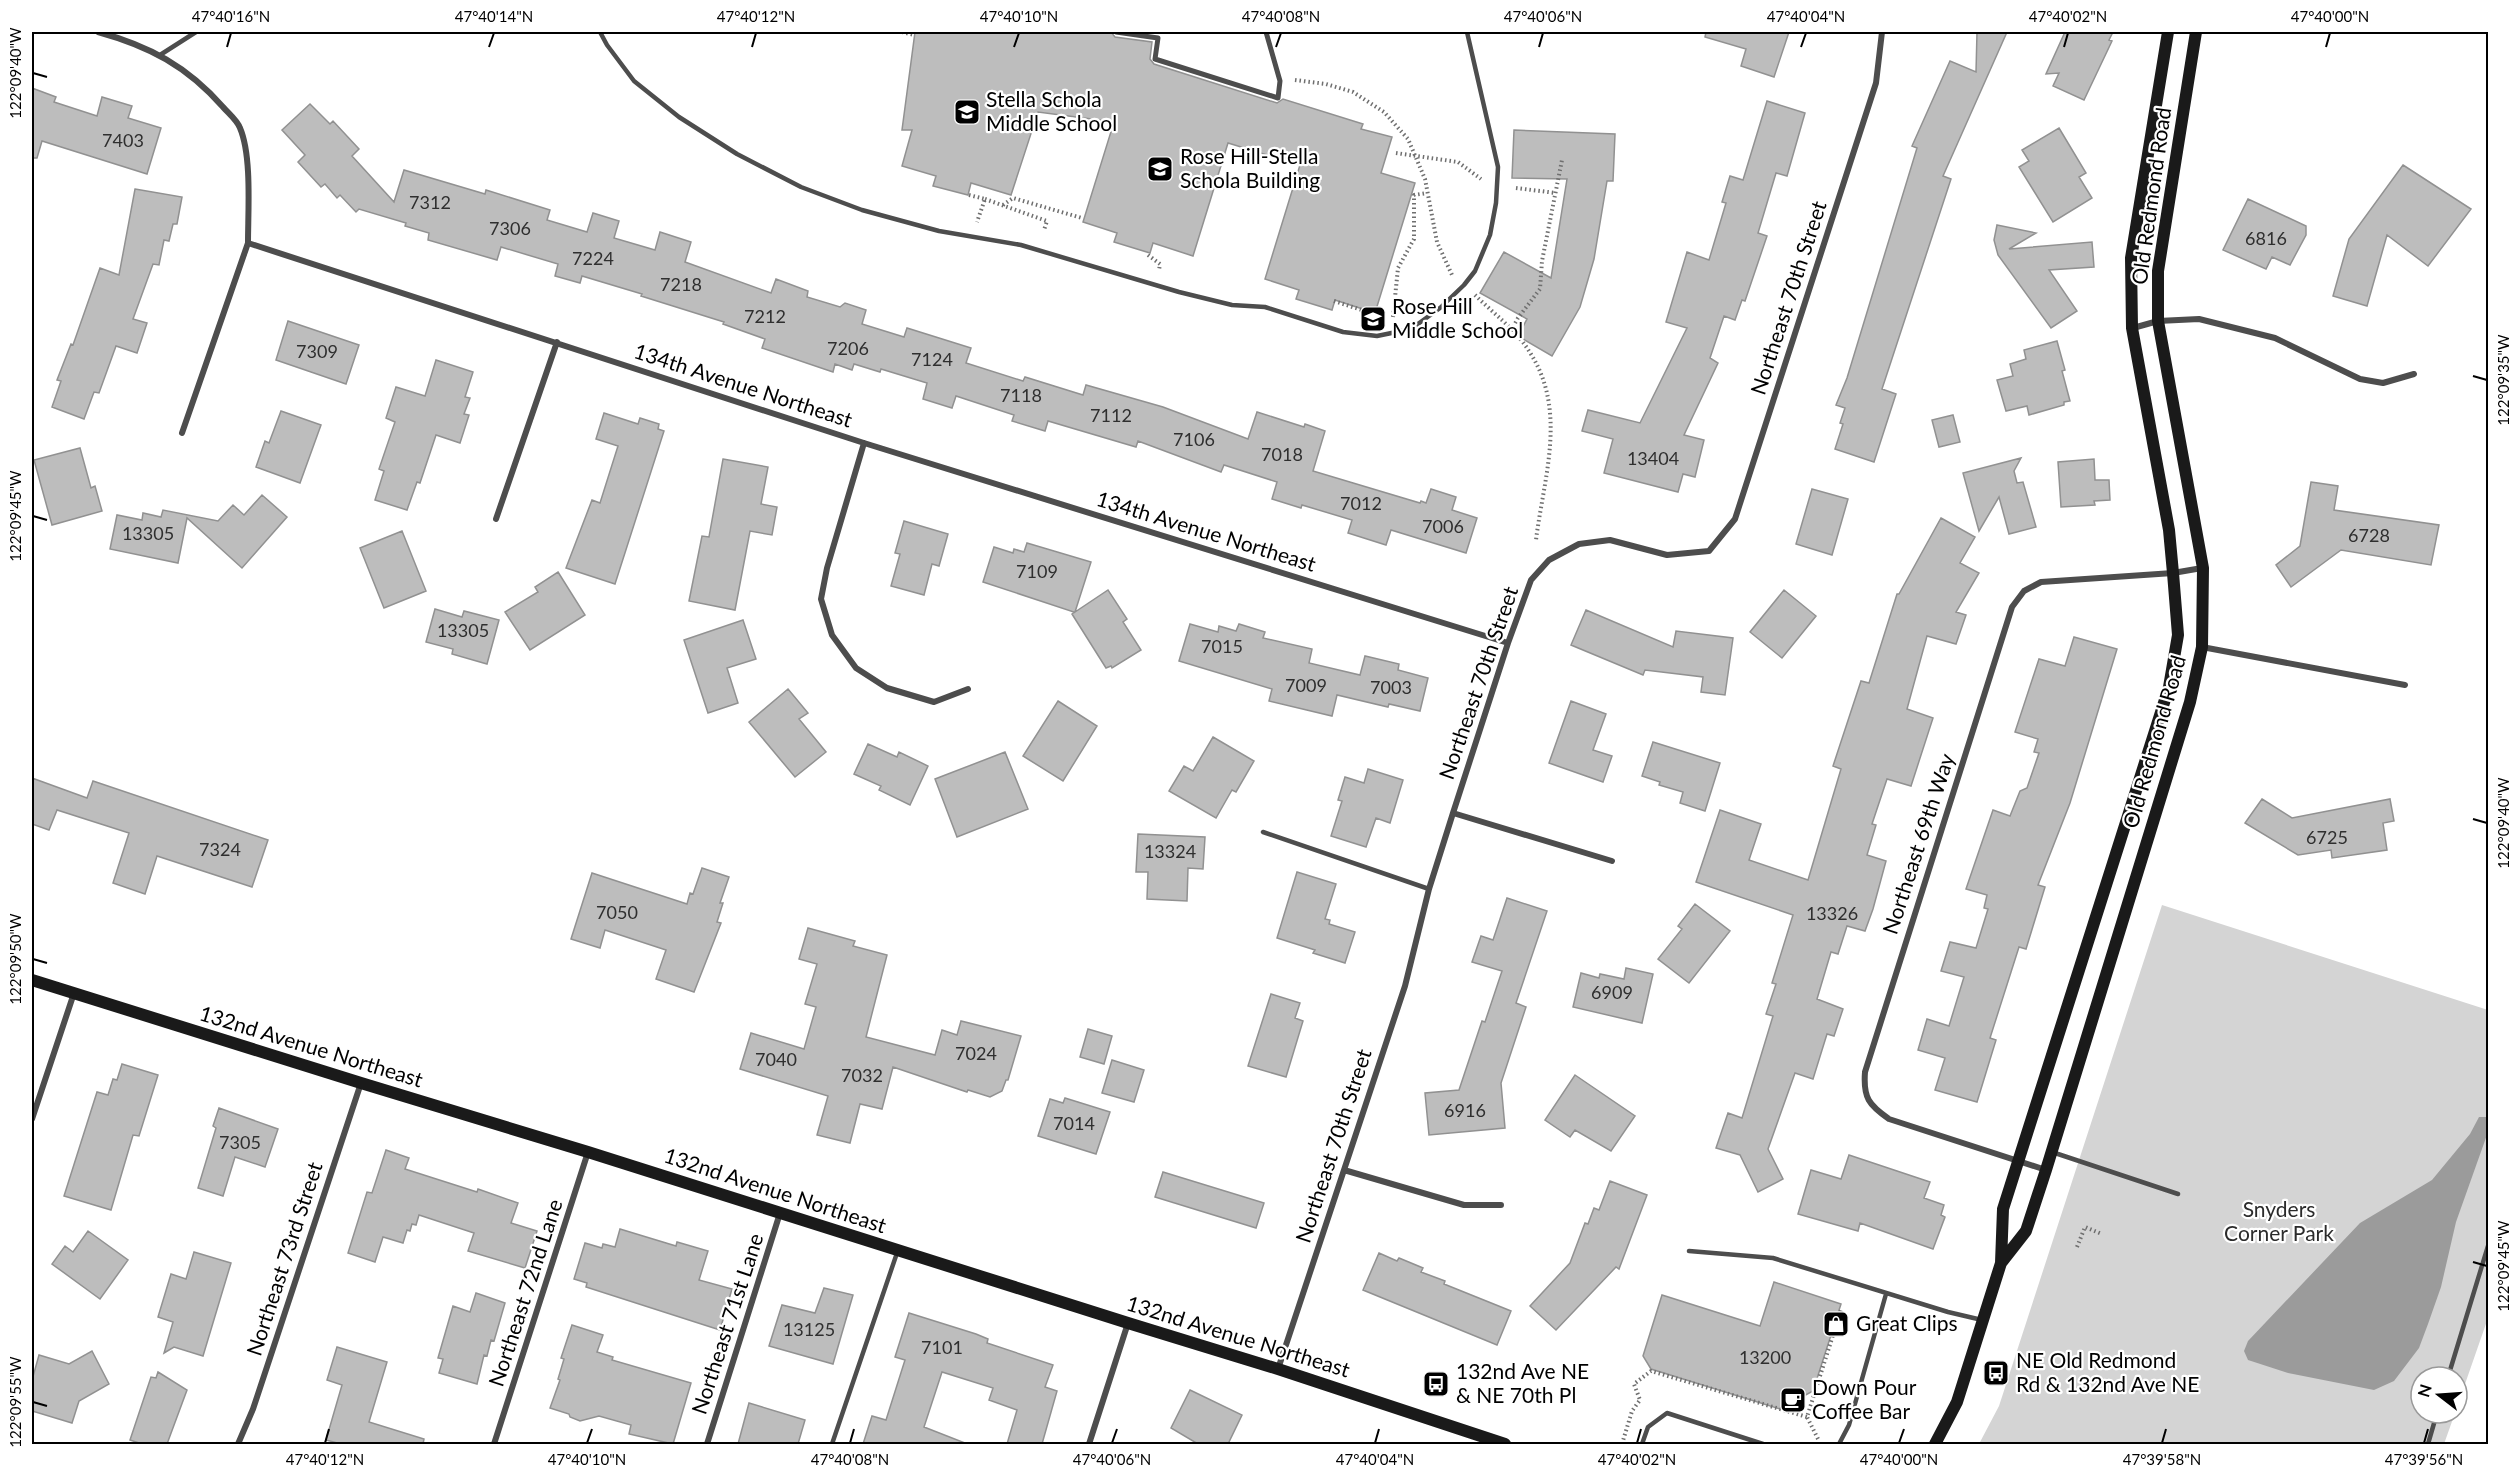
<svg xmlns="http://www.w3.org/2000/svg" width="2520" height="1476" font-family="Lato,sans-serif">
	<rect width="100%" height="100%" fill="#fff"/>
	<path fill="#d4d4d4" d="M2162 905 2488 1010V1318L2457 1407V1377H2421V1413H2455L2444 1444H1979L1999 1406Z"/>
	<path fill="#9b9b9b" d="M2479 1117H2488V1132L2456 1222 2441 1287 2428 1324 2419 1348 2394 1381 2374 1390 2288 1373 2248 1360 2244 1351 2248 1341 2360 1223 2432 1180 2470 1134Z"/>
	<path fill="#bdbdbd" stroke="#919191" stroke-width="1.5" d="M915 32H1111L1115 37 1152 42 1150 59 1154 64 1277 103 1283 99 1363 124 1361 129 1392 137 1381 173 1415 183 1375 313 1335 300 1332 310 1296 299 1299 290 1265 279 1300 165 1228 143 1193 256 1153 243 1150 253 1114 242 1117 233 1083 222 1114 122 1038 112 1011 195 971 183 968 195 933 186 936 176 902 166 912 130H902Z
		M1706 32H1789L1774 77 1741 66 1746 49 1705 37Z
		M1977 32H2007L1943 176 1951 179 1882 389 1896 394 1874 462 1835 449 1843 424 1840 423 1845 408 1836 405 1847 378 1917 148 1912 146 1950 61 1976 72Z
		M2065 32H2113L2109 40 2112 41 2084 100 2053 86 2059 73 2046 74Z
		M32 88 56 97 54 102 97 116 102 97 132 106 128 118 161 128 147 174 42 141 37 158H32Z
		M1767 101 1805 113 1787 176 1776 173 1758 233 1767 236 1745 301 1742 300 1735 320 1724 316 1710 358 1718 363 1684 435 1704 440 1695 477 1683 474 1678 492 1604 473 1613 439 1582 431 1588 410 1640 423 1687 328 1666 322 1687 252 1709 260 1726 203 1722 202 1730 176 1743 180Z
		M310 104 330 124 333 121 359 149 352 156 394 202 404 170 485 194 486 190 550 210 547 220 587 232 593 213 619 221 614 238 655 250 660 232 691 242 685 262 771 293 776 279 808 291 807 297 840 307 845 303 866 310 862 324 904 337 907 328 971 348 966 363 1023 381 1025 377 1083 395 1086 385 1163 407 1248 439 1257 412 1304 427 1305 424 1325 431 1313 471 1420 503 1421 501 1426 503 1431 489 1456 497 1452 510 1477 518 1466 553 1391 530 1386 545 1348 533 1352 520 1302 505 1301 508 1272 499 1277 482 1224 465 1221 472 1138 441 1136 447 1048 421 1045 431 1012 421 1014 415 956 396 952 408 923 399 927 383 881 369 880 372 854 364 852 370 835 364 833 372 762 348 765 339 723 324 724 322 641 296 642 294 582 276 580 283 555 276 558 264 501 247 497 260 428 240 429 233 405 226 406 223 359 209 356 212 340 195 337 198 325 184 321 187 298 162 305 155 282 130Z
		M2059 128 2086 173 2079 177 2092 198 2053 222 2019 167 2029 161 2022 150Z
		M1514 130 1615 134 1613 181H1607L1594 259 1580 307 1552 356 1518 336 1527 319 1480 293 1504 252 1551 278 1567 179 1512 178Z
		M2403 165 2471 209 2428 266 2387 235 2367 306 2333 296 2349 239Z
		M135 189 182 197 177 224H173L169 241 164 240 159 265 153 264 133 319 147 323 137 353 116 346 99 393 94 392 84 419 52 407 61 381 57 380 71 344 73 345 100 268 119 275Z
		M2248 199 2306 226V235L2290 265 2272 257 2266 269 2223 250Z
		M1997 225 2036 233 2009 249 2092 242 2094 267 2049 270 2077 311 2051 328 1998 255 1994 240Z
		M288 321 359 345 346 384 276 360Z
		M2057 341 2065 370 2062 371 2070 401 2064 402V405L2029 415 2027 406 2006 411 1997 380 2013 376 2010 364 2026 359 2024 350Z
		M436 360 473 372 465 397 470 398 464 414 469 415 460 443 436 435 420 483 417 482 407 510 375 500 384 471 379 469 395 422 386 418 396 387 425 396Z
		M281 411 321 425 300 483 256 467 265 441 269 443Z
		M604 413 638 424 640 418 659 424 658 429 664 431 615 584 566 568 592 500 600 503 618 446 596 439Z
		M1953 415 1960 442 1939 447 1932 420Z
		M80 448 91 488 95 486 102 511 52 525 34 460Z
		M2021 458 2014 471 2017 483 2023 482 2036 527 2009 534 1999 497 1979 531 1963 473Z
		M723 459 768 467 761 504 777 507 772 535 750 531 735 610 689 601 702 536 709 537Z
		M2094 459 2095 480H2109L2110 500 2094 501 2095 505 2061 507 2058 462Z
		M2311 482 2338 486 2334 510 2439 525 2431 565 2341 550 2291 587 2276 565 2300 546Z
		M1812 489 1848 499 1832 555 1796 544Z
		M262 495 287 517 242 568 187 518 178 563 110 549 117 515 142 520 143 513 161 517 163 510 218 521 233 505 244 515Z
		M1941 518 1975 537 1960 563 1979 573 1956 612 1966 615 1956 644 1927 636 1907 709 1933 718 1911 786 1887 779 1872 824 1876 825 1867 855 1886 861 1873 909 1865 931 1847 926 1838 954 1831 952 1817 999 1843 1009 1834 1036 1827 1034 1813 1079 1795 1073 1768 1149 1783 1179 1758 1192 1740 1155 1716 1148 1728 1113 1742 1118 1773 1016 1766 1014 1776 984 1772 983 1793 915 1696 882 1720 810 1761 824 1749 860 1808 880 1841 769 1833 766 1861 681 1869 683 1897 594H1899Z
		M904 521 948 534 939 566 932 564 924 595 891 586 900 554 895 553Z
		M402 531 426 591 384 608 360 548Z
		M1027 543 1091 562 1075 612 1108 590 1127 619 1123 622 1141 650 1112 668 1111 666 1106 668 1072 614 1074 612 983 582 994 547 1013 553 1014 549 1024 552Z
		M558 572 585 615 530 650 505 612 538 592 535 587Z
		M1784 590 1816 616 1782 658 1750 632Z
		M435 609 462 617 464 611 499 620 487 664 452 654 453 649 426 642Z
		M1586 610 1673 647 1676 631 1733 638 1725 695 1701 692 1703 677 1645 670 1643 675 1571 645Z
		M743 620 756 659 727 668 738 703 708 713 684 640Z
		M1190 624 1218 632 1219 626 1236 631 1239 624 1265 632 1263 638 1312 649 1309 663 1360 675 1365 656 1399 664 1398 670 1428 678 1420 711 1389 704 1388 707 1337 695 1332 716 1269 701 1272 689 1179 661Z
		M2074 637 2117 649 2070 803 2038 885 2045 887 2026 949 2019 947 1990 1038 1996 1040 1977 1102 1935 1090 1945 1058 1918 1050 1927 1019 1949 1026 1964 977 1941 971 1950 942 1976 948 1988 909 1984 908 1987 895 1966 889 1993 810 2010 816 2020 791 2027 788 2039 753 2034 752 2038 739 2015 732 2039 659 2065 666Z
		M788 689 808 713 799 719 826 752 795 777 749 722Z
		M1058 701 1097 726 1063 781 1023 756Z
		M1571 701 1606 714 1593 750 1612 756 1603 782 1549 763Z
		M1213 737 1254 761 1236 792 1232 790 1216 818 1169 791 1184 766 1193 771Z
		M1653 742 1720 763 1705 811 1680 803 1683 792 1659 785 1660 782 1642 776Z
		M868 744 897 757 899 752 928 766 910 805 879 790 881 786 854 774Z
		M1005 752 1028 809 957 837 935 779Z
		M1368 769 1403 780 1390 823 1376 818 1366 847 1331 836 1342 801 1338 800 1345 777 1364 783Z
		M32 778 87 798 93 781 268 840 252 887 157 856 145 894 113 883 129 833 57 810 49 830 32 824Z
		M2262 799 2292 818 2390 799 2394 821 2383 823 2387 850 2332 858 2331 850 2298 855 2245 823Z
		M1138 834 1205 837 1203 869 1188 868 1187 901 1147 899 1148 872H1136Z
		M702 868 729 877 720 903H723L717 922 721 923 694 992 656 979 666 950 605 930 600 948 571 939 592 873 687 904 690 893 693 894Z
		M1297 872 1336 884 1325 919 1330 920 1329 924 1355 932 1345 963 1313 953 1315 950 1277 938Z
		M1507 898 1547 911 1516 1003 1526 1007 1501 1083 1505 1128 1429 1135 1425 1093 1459 1090 1482 1021 1485 1022 1502 971 1472 962 1481 936 1493 940Z
		M1695 904 1730 931 1689 983 1658 959 1682 929 1678 926Z
		M808 928 855 941 853 946 887 955 866 1037 935 1055 942 1030 957 1035 961 1021 1021 1036 1008 1080H1006L1002 1091 990 1097 968 1090 967 1092 893 1067 882 1109 860 1104 850 1143 817 1135 828 1096 740 1069 751 1033 804 1049 816 1007 805 1004 817 964 799 959Z
		M1626 968 1653 974 1642 1023 1573 1007 1581 973 1599 978 1600 974 1624 979Z
		M1271 994 1300 1003 1295 1018 1303 1021 1286 1077 1248 1066Z
		M1088 1029 1112 1036 1104 1064 1080 1057Z
		M1112 1060 1144 1070 1134 1102 1102 1093Z
		M122 1064 158 1075 139 1136 133 1135 111 1210 64 1196 97 1092 108 1095 113 1079 117 1080Z
		M1575 1075 1635 1116 1611 1151 1575 1130 1570 1137 1545 1120Z
		M1065 1098 1110 1112 1096 1154 1038 1136 1050 1099 1063 1103Z
		M219 1108 278 1129 265 1167 235 1157 223 1196 198 1188 216 1128 213 1126Z
		M386 1150 409 1158 405 1169 477 1192 478 1189 518 1203 511 1223 537 1231 525 1268 468 1251 474 1233 419 1215 416 1225 412 1224 410 1231 407 1230 403 1243 383 1237 375 1262 348 1253 367 1192 372 1193Z
		M1849 1155 1930 1182 1924 1198 1944 1205 1941 1215 1945 1217 1933 1249 1860 1223 1858 1231 1798 1214 1811 1170 1841 1179Z
		M1163 1172 1264 1203 1256 1228 1155 1197Z
		M1610 1181 1647 1195 1619 1269 1616 1267 1556 1330 1530 1306 1570 1263 1585 1223 1588 1224 1594 1208 1599 1210Z
		M620 1229 676 1246 677 1242 708 1251 699 1280 732 1289 720 1330 586 1287 587 1283 574 1279 585 1243 602 1248 603 1244 615 1247Z
		M88 1231 128 1260 100 1299 52 1264 65 1246 73 1252Z
		M194 1252 231 1263 203 1356 174 1347 164 1353 173 1322 158 1317 171 1274 186 1279Z
		M1379 1253 1397 1261 1399 1258 1423 1268 1421 1272 1445 1281 1444 1284 1511 1311 1497 1345 1363 1290Z
		M1774 1282 1841 1304 1813 1391 1780 1409 1651 1369 1643 1356 1662 1295 1760 1326Z
		M824 1288 853 1295 833 1364 769 1346 782 1305 815 1313Z
		M476 1293 505 1303 494 1341 491 1340 487 1356 484 1355 477 1384 439 1373 443 1359 438 1358 453 1306 470 1312Z
		M909 1313 976 1334 988 1339 987 1343 1053 1365 1045 1387 1057 1391 1042 1444H1007L1017 1410 989 1400 993 1388 942 1372 924 1427 965 1443 964 1444H863L872 1416 886 1420 905 1360 895 1357Z
		M572 1325 603 1335 597 1352 613 1357 612 1360 691 1383 673 1444 629 1434 631 1425 599 1416 580 1421 570 1417 569 1414 550 1408 560 1380 558 1379 564 1359 561 1358Z
		M337 1347 387 1362 369 1422 424 1439 423 1444H341L326 1440 342 1385 327 1380Z
		M92 1351 109 1384 79 1401 72 1423 32 1411V1380L39 1355 69 1364Z
		M158 1372 187 1390 167 1444H142L130 1440 151 1377 156 1378Z
		M1190 1390 1242 1415 1228 1444H1198L1171 1428Z
		M749 1403 805 1420 798 1444H738Z"/>
	<g fill="none" stroke-linecap="round" stroke-linejoin="round">
		<path stroke="#6f6f6f" stroke-width="4" stroke-dasharray="1.5 3" stroke-linecap="butt" d="M902 32 914 35
			M1295 80 1326 84 1353 92 1384 112 1408 139 1425 179 1437 242 1452 275
			M1396 153 1458 162 1481 179
			M1516 188 1556 193
			M969 195 985 199 977 222
			M985 199 1047 221 1044 230
			M1003 205 1013 198 1082 218
			M1148 255 1160 264 1159 270
			M1475 295C1493 313 1516 330 1529 351 1568 410 1544 476 1536 540
			M1334 301 1368 312 1366 320
			M1393 317 1398 268 1414 239V195L1427 193
			M1511 331 1518 318 1540 289 1542 261 1562 160
			M2077 1247 2085 1227 2102 1234
			M1818 1439 1807 1417 1841 1310
			M1622 1444 1632 1411 1640 1400 1634 1384 1651 1371 1807 1417"/>
		<path stroke="#4d4d4d" stroke-width="4.5" d="M600 32 607 45 634 81 679 117 737 154 801 187 862 210 939 231 1021 245 1179 292 1232 305 1265 307 1343 332 1377 336 1411 329 1440 308 1464 285 1475 271 1490 235 1496 203 1498 167 1467 32
			M160 55 196 32
			M1263 832 1429 889
			M2052 1152 2178 1194
			M1689 1251 1773 1258 1948 1312 1982 1320
			M2448 1377 2488 1246
			M832 1444 898 1250
			M1642 1444 1648 1427 1667 1413 1763 1444
			M1839 1444 1849 1425 1886 1294
			M2428 1444 2437 1413"/>
		<path stroke="#4d4d4d" stroke-width="5" d="M1116 32 1158 38 1155 59 1278 98 1280 81 1266 32"/>
		<path stroke="#4d4d4d" stroke-width="6" d="M98 32C149 46 187 66 223 107 228 113 237 120 240 128 252 156 248 211 248 243L864 443 1508 643
			M2133 328 2158 321 2199 319 2275 338 2360 379 2383 383 2414 374
			M182 433 248 243
			M864 443 827 568 821 599 832 635 856 668 887 688 934 702 968 689
			M496 519 557 342
			M2202 647 2405 685
			M1453 813 1612 861
			M32 1119 74 993
			M1344 1170 1464 1205H1501
			M2046 1170 1889 1119C1869 1105 1863 1098 1865 1072L2012 607 2024 591 2041 582 2173 573 2202 568
			M1278 1369 1405 986 1429 889 1453 813 1508 643 1531 580 1549 560 1579 544 1610 540 1667 555 1709 551 1735 519 1876 83 1882 32
			M238 1444 253 1409 361 1083
			M494 1444 588 1152
			M707 1444 780 1213
			M1089 1444 1128 1323"/>
		<path stroke="#1a1a1a" stroke-width="12" d="M32 980 361 1083 588 1152 1128 1323 1278 1369 1505 1444
			M2001 1263 2026 1231 2046 1170 2190 702 2202 647 2203 568 2158 321V271L2196 32
			M1935 1444 1957 1402 2001 1263 2003 1209 2169 687 2178 635 2173 573 2169 530 2132 328 2131 258 2168 32"/>
	</g>
	<path fill="none" stroke="#000" stroke-width="2" d="M227 47 231 33M489 47 494 33M752 47 756 33M1014 47 1019 33M1276 47 1281 33M1539 47 1543 33M1801 47 1806 33M2064 47 2068 33M2326 47 2330 33M33 73 47 77M2473 376 2487 380M33 516 47 520M2473 819 2487 823M33 959 47 963M2473 1262 2487 1266M33 1402 47 1406M325 1443 329 1429M587 1443 592 1429M850 1443 854 1429M1112 1443 1117 1429M1375 1443 1379 1429M1637 1443 1641 1429M1899 1443 1904 1429M2162 1443 2166 1429M2424 1443 2428 1429"/>
	<defs>
		<g id="school-square" transform="scale(1.35)"><rect x="-9" y="-9" width="18" height="18" rx="4" fill="#000" stroke="#fff"/><path d="M0-5L7-2L0 1L-7-2ZM-4 1L0 2.5L4 1V4Q0 6-4 4Z" fill="#fff"/></g>
		<g id="shop-square" transform="scale(1.35)"><rect x="-9" y="-9" width="18" height="18" rx="4" fill="#000" stroke="#fff"/><path d="M-5-2.5h2.3a2.7 3.5 0 0 1 5.4 0H5L5.5 6h-11ZM-1.5-2.5h3a1.5 2.3 0 0 0-3 0Z" fill="#fff"/></g>
		<g id="bus-square" transform="scale(1.35)"><rect x="-9" y="-9" width="18" height="18" rx="4" fill="#000" stroke="#fff"/><path d="M-5-6H5V4H4V6H2V4H-2V6H-4V4H-5ZM-3.5-4V0h7V-4ZM-3.5 1.2v1.5H-2V1.2ZM2 1.2v1.5H3.5V1.2Z" fill="#fff"/></g>
		<g id="cafe-square" transform="scale(1.35)"><rect x="-9" y="-9" width="18" height="18" rx="4" fill="#000" stroke="#fff"/><path d="M-5.5-4.5H6V0H3Q3 3.5 0 3.5H-2.5Q-5.5 3.5-5.5 0ZM3-3.2v2h1.7v-2ZM-6 4.5H4V6H-6Z" fill="#fff"/></g>
	</defs>
	<g fill-rule="evenodd">
		<use href="#school-square" x="967" y="112"/>
		<use href="#school-square" x="1160" y="169"/>
		<use href="#school-square" x="1373" y="319"/>
		<use href="#shop-square" x="1836" y="1324"/>
		<use href="#bus-square" x="1996" y="1373"/>
		<use href="#bus-square" x="1436" y="1384"/>
		<use href="#cafe-square" x="1793" y="1400"/>
	</g>
	<g text-anchor="middle" stroke-width="4.5" stroke-linejoin="round" paint-order="stroke">
		<g font-size="18" fill="#2f2f2f">
			<text x="123" y="147">7403</text>
			<text x="430" y="209">7312</text>
			<text x="510" y="235">7306</text>
			<text x="2266" y="245">6816</text>
			<text x="593" y="265">7224</text>
			<text x="681" y="291">7218</text>
			<text x="765" y="323">7212</text>
			<text x="848" y="355">7206</text>
			<text x="317" y="358">7309</text>
			<text x="932" y="366">7124</text>
			<text x="1021" y="402">7118</text>
			<text x="1111" y="422">7112</text>
			<text x="1194" y="446">7106</text>
			<text x="1282" y="461">7018</text>
			<text x="1653" y="465">13404</text>
			<text x="1361" y="510">7012</text>
			<text x="1443" y="533">7006</text>
			<text x="148" y="540">13305</text>
			<text x="2369" y="542">6728</text>
			<text x="1037" y="578">7109</text>
			<text x="463" y="637">13305</text>
			<text x="1222" y="653">7015</text>
			<text x="1306" y="692">7009</text>
			<text x="1391" y="694">7003</text>
			<text x="2327" y="844">6725</text>
			<text x="220" y="856">7324</text>
			<text x="1170" y="858">13324</text>
			<text x="617" y="919">7050</text>
			<text x="1832" y="920">13326</text>
			<text x="1612" y="999">6909</text>
			<text x="976" y="1060">7024</text>
			<text x="776" y="1066">7040</text>
			<text x="862" y="1082">7032</text>
			<text x="1465" y="1117">6916</text>
			<text x="1074" y="1130">7014</text>
			<text x="240" y="1149">7305</text>
			<text x="809" y="1336">13125</text>
			<text x="942" y="1354">7101</text>
			<text x="1765" y="1364">13200</text>
		</g>
		<g font-size="21" fill="#000" stroke="#fff" text-anchor="start">
			<text x="986" y="107">Stella Schola<tspan x="986" dy="24">Middle School</tspan></text>
			<text x="1180" y="164">Rose Hill-Stella<tspan x="1180" dy="24">Schola Building</tspan></text>
			<text x="1392" y="314">Rose Hill<tspan x="1392" dy="24">Middle School</tspan></text>
			<text x="1856" y="1331">Great Clips</text>
			<text x="2016" y="1368">NE Old Redmond<tspan x="2016" dy="24">Rd &amp; 132nd Ave NE</tspan></text>
			<text x="1456" y="1379">132nd Ave NE<tspan x="1456" dy="24">&amp; NE 70th Pl</tspan></text>
			<text x="1812" y="1395">Down Pour<tspan x="1812" dy="24">Coffee Bar</tspan></text>
		</g>
		<g font-size="21" fill="#000" stroke="#fff">
			<text transform="translate(2152 196) rotate(-82)" y="7">Old Redmond Road</text>
			<text transform="translate(1789 298) rotate(-72)" y="7">Northeast 70th Street</text>
			<text transform="translate(743 386) rotate(18)" y="7">134th Avenue Northeast</text>
			<text transform="translate(1206 532) rotate(17)" y="7">134th Avenue Northeast</text>
			<text transform="translate(1479 683) rotate(-71)" y="7">Northeast 70th Street</text>
			<text transform="translate(2155 742) rotate(-74)" y="7">Old Redmond Road</text>
			<text transform="translate(1919 844) rotate(-72)" y="7">Northeast 69th Way</text>
			<text transform="translate(311 1047) rotate(17)" y="7">132nd Avenue Northeast</text>
			<text transform="translate(1334 1146) rotate(-72)" y="7">Northeast 70th Street</text>
			<text transform="translate(775 1191) rotate(18)" y="7">132nd Avenue Northeast</text>
			<text transform="translate(285 1259) rotate(-72)" y="7">Northeast 73rd Street</text>
			<text transform="translate(526 1293) rotate(-72)" y="7">Northeast 72nd Lane</text>
			<text transform="translate(728 1324) rotate(-72)" y="7">Northeast 71st Lane</text>
			<text transform="translate(1238 1337) rotate(17)" y="7">132nd Avenue Northeast</text>
		</g>
		<g font-size="21" fill="#2b2b2b" stroke="#fff">
			<text x="2279" y="1217">Snyders<tspan x="2279" dy="24">Corner Park</tspan></text>
		</g>
	</g>
	<rect width="2520" height="1476" fill="none" stroke="#ffffff" stroke-width="66"/>
	<g transform="translate(2439 1395) rotate(287)"><circle r="28" fill="#ffffff" stroke="#999999" stroke-width="1.5"/>
	<path d="M0-4.5L10 22L0 15L-10 22Z" fill="#000000"/>
	<text y="-9" font-size="16" font-weight="bold" text-anchor="middle" fill="#000000">N</text>
	</g>
	<rect x="33" y="33" width="2454" height="1410" fill="none" stroke="#000" stroke-width="2"/>
	<g font-size="15" text-anchor="middle" fill="#000">
		<text x="231" y="22">47°40'16"N</text>
		<text x="494" y="22">47°40'14"N</text>
		<text x="756" y="22">47°40'12"N</text>
		<text x="1019" y="22">47°40'10"N</text>
		<text x="1281" y="22">47°40'08"N</text>
		<text x="1543" y="22">47°40'06"N</text>
		<text x="1806" y="22">47°40'04"N</text>
		<text x="2068" y="22">47°40'02"N</text>
		<text x="2330" y="22">47°40'00"N</text>
		<text transform="translate(16 73) rotate(-90)" y="5">122°09'40"W</text>
		<text transform="translate(2504 380) rotate(-90)" y="5">122°09'35"W</text>
		<text transform="translate(16 516) rotate(-90)" y="5">122°09'45"W</text>
		<text transform="translate(2504 823) rotate(-90)" y="5">122°09'40"W</text>
		<text transform="translate(16 959) rotate(-90)" y="5">122°09'50"W</text>
		<text transform="translate(2504 1266) rotate(-90)" y="5">122°09'45"W</text>
		<text transform="translate(16 1402) rotate(-90)" y="5">122°09'55"W</text>
		<text x="325" y="1465">47°40'12"N</text>
		<text x="587" y="1465">47°40'10"N</text>
		<text x="850" y="1465">47°40'08"N</text>
		<text x="1112" y="1465">47°40'06"N</text>
		<text x="1375" y="1465">47°40'04"N</text>
		<text x="1637" y="1465">47°40'02"N</text>
		<text x="1899" y="1465">47°40'00"N</text>
		<text x="2162" y="1465">47°39'58"N</text>
		<text x="2424" y="1465">47°39'56"N</text>
	</g>
</svg>
